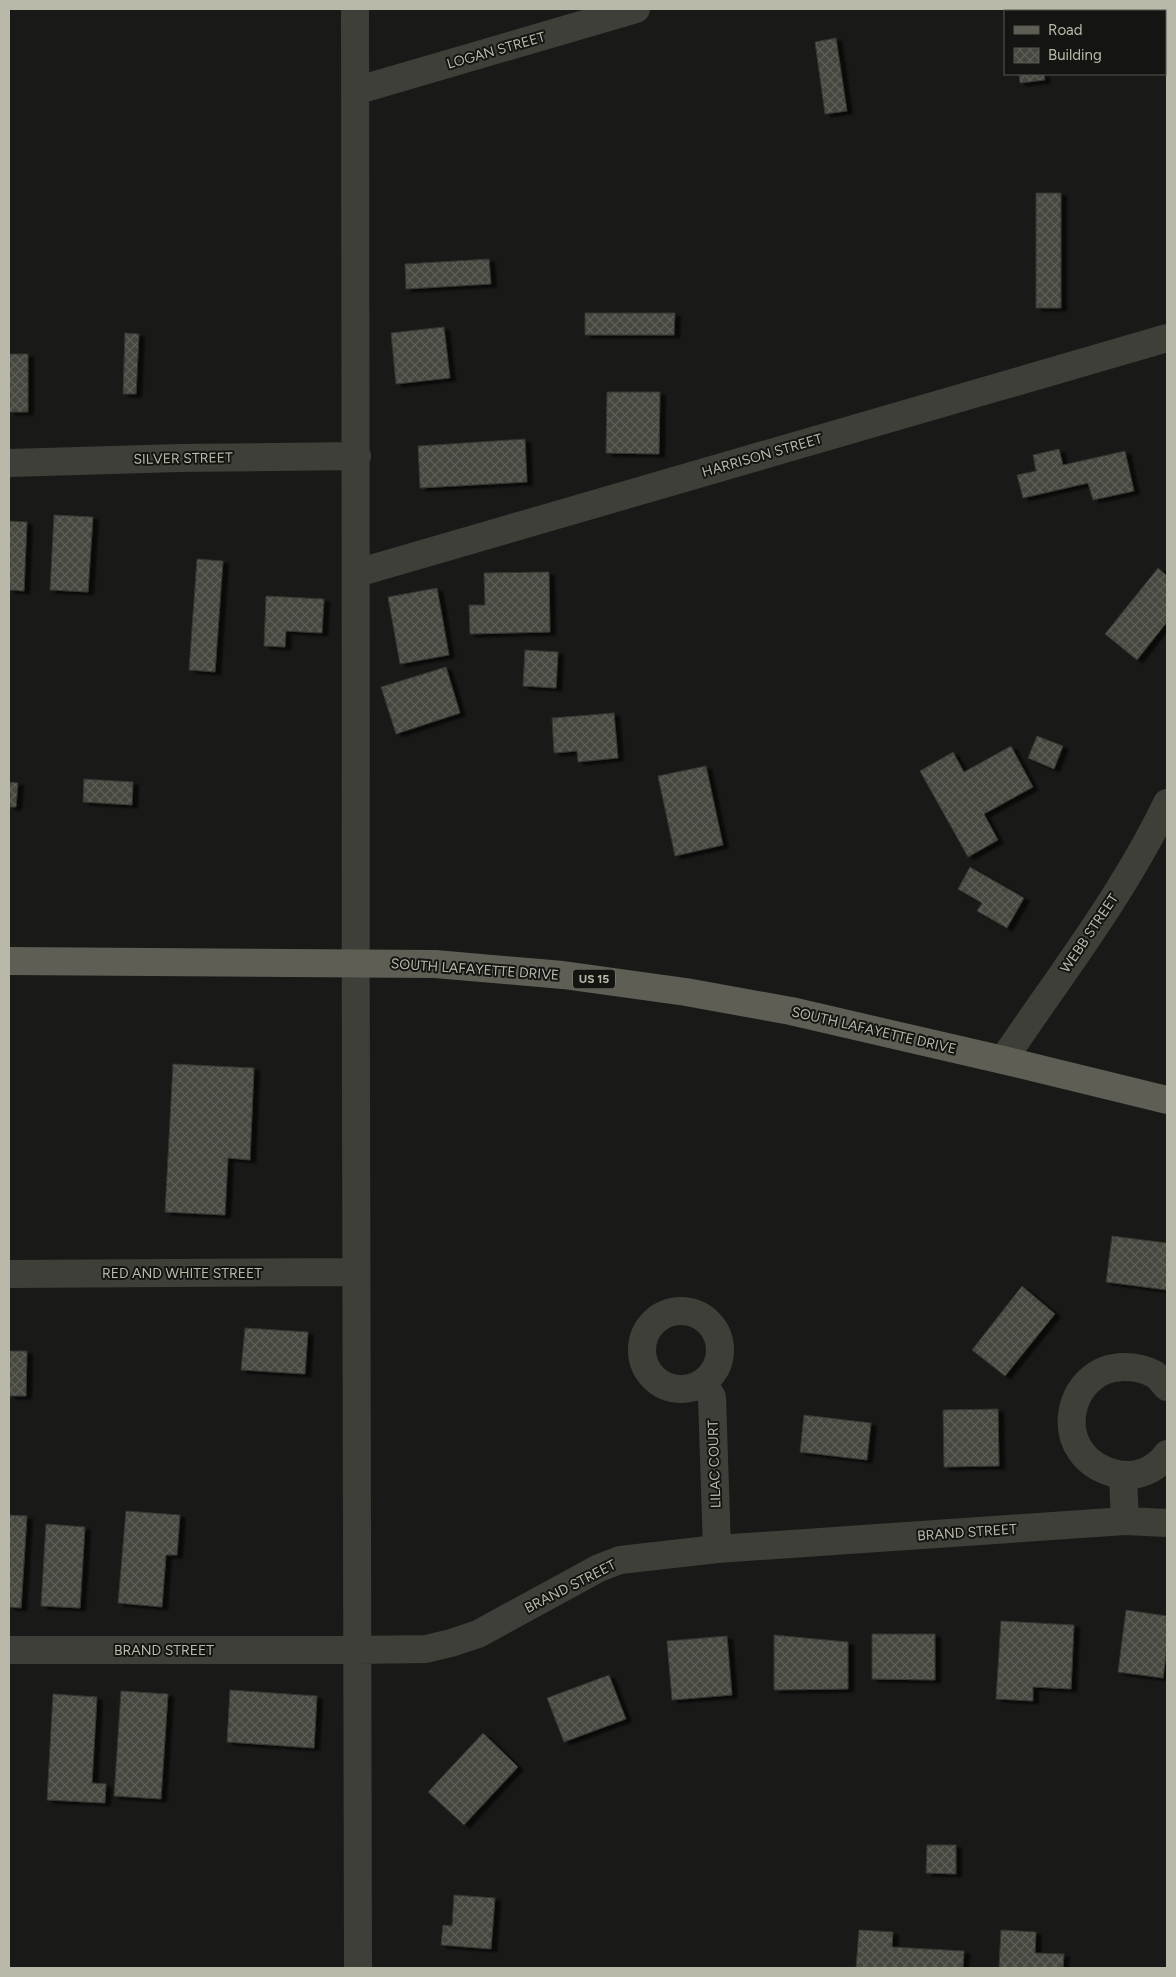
<svg xmlns="http://www.w3.org/2000/svg" width="1176" height="1977" font-family="Figtree,sans-serif">
	<defs>
		<pattern id="building-cross-hatch" width="8" height="8" patternUnits="userSpaceOnUse" patternTransform="scale(1.25)"><rect width="8" height="8" fill="#464741"/><path d="M0 0l8 8M0 8l8-8" fill="none" stroke="#5f5f5a"/></pattern>
		<filter id="shadow"><feDropShadow dx="5.5" dy="3" stdDeviation="1" flood-color="#0009"/></filter>
	</defs>
	<rect width="100%" height="100%" fill="#191a17"/>
	<path fill="url(#building-cross-hatch)" stroke="#353631" filter="url(#shadow)" d="M1010 9H1035V11H1010Z
		M836 38 847 111 825 114 815 42Z
		M1019 74H1044L1045 80 1020 83Z
		M1036 193H1061V308H1036Z
		M489 259 491 284 406 289 405 264Z
		M585 313H675L674 335H585Z
		M444 327 450 378 396 384 391 333Z
		M125 333 139 334 136 394H123Z
		M9 354H28V412H9Z
		M607 392H660L659 454 606 453Z
		M525 439 527 482 420 488 418 446Z
		M1059 449 1063 465 1125 451 1134 491 1093 500 1088 483 1023 498 1017 475 1036 471 1033 455Z
		M54 515 93 517 88 592 50 590Z
		M9 521 27 522 24 591 9 590Z
		M197 559 223 561 215 672 189 670Z
		M1158 568 1167 576V622L1137 660 1105 634Z
		M549 572 550 632 470 634 469 605H485L484 573Z
		M437 588 449 655 400 664 388 597Z
		M266 596 324 599 322 633 286 631 285 647 264 646Z
		M525 650 558 652 556 688 523 686Z
		M446 667 460 713 396 734 381 687Z
		M614 713 618 758 578 762 577 751 554 753 552 718Z
		M1037 736 1063 746 1054 769 1028 758Z
		M1011 746 1033 787 984 814 998 840 968 857 920 771 953 752 964 772Z
		M706 766 723 845 675 856 658 776Z
		M84 779 133 782 132 805 83 802Z
		M9 782 18 783 16 807H9Z
		M970 867 1024 898 1007 928 977 911 982 903 958 889Z
		M173 1064 254 1068 250 1160 228 1158 225 1215 165 1212Z
		M1112 1236 1167 1243V1290L1106 1282Z
		M1022 1286 1055 1314 1005 1376 972 1350Z
		M245 1328 308 1332 305 1374 241 1370Z
		M9 1351H27L26 1396H9Z
		M998 1409 999 1466 944 1467 943 1410Z
		M804 1415 871 1423 867 1460 800 1452Z
		M126 1511 180 1515 177 1555H166L162 1607 118 1603Z
		M9 1515 27 1516 21 1608 9 1607Z
		M46 1524 85 1527 80 1608 41 1606Z
		M1126 1610 1167 1616V1648L1163 1678 1118 1672Z
		M1001 1621 1074 1625 1071 1689 1033 1687V1701L996 1699Z
		M872 1634H935V1680L872 1679Z
		M774 1635 848 1642V1689L774 1690Z
		M727 1636 732 1695 672 1700 667 1641Z
		M609 1675 626 1719 564 1742 547 1698Z
		M230 1690 317 1696 314 1748 227 1742Z
		M121 1691 168 1694 161 1799 114 1796Z
		M53 1694 97 1697 92 1783 106 1784 105 1803 47 1800Z
		M483 1733 518 1767 464 1825 428 1792Z
		M927 1845H956V1874L926 1873Z
		M454 1895 495 1898 491 1949 441 1945 443 1925 452 1926Z
		M859 1930 893 1932 892 1947 964 1951 963 1968H856Z
		M1001 1930 1036 1932 1035 1953 1064 1954 1063 1968H999Z"/>
	<g fill="none" stroke-linecap="round" stroke-linejoin="round">
		<path stroke="#3e3f38" stroke-width="28" d="M355 9C357 662 354 1315 358 1968
			M355 91 636 9
			M9 463 180 458 357 456
			M357 573 1167 338
			M1003 1060C1059 977 1124 893 1167 803
			M9 1274 355 1272
			M642 1350a39 39 0 1 1 78 0a39 39 0 1 1-78 0Z
			M702 1383 712 1397 717 1549
			M1167 1387C1163 1383 1159 1377 1154 1374 1145 1369 1134 1367 1124 1367 1065 1367 1047 1458 1117 1474 1137 1478 1156 1470 1167 1454
			M1123 1475 1125 1521
			M9 1650H356L426 1649 451 1643 478 1634 599 1568 620 1560 717 1549 1125 1521 1167 1523"/>
		<path stroke="#5e5e54" stroke-width="28" d="M9 961 435 964 563 975 686 992 791 1011 1003 1060 1167 1100"/>
	</g>
	<g text-anchor="middle" stroke-width="4" stroke-linejoin="round" paint-order="stroke">
		<rect fill="#141512" stroke="#88887c" stroke-width="1" x="573" y="969.5" width="42" height="19" rx="4"/>
		<g font-size="12" font-weight="bold" fill="#bab9a9">
			<text x="594" y="983">US 15</text>
		</g>
		<g font-size="14" fill="#bab9a9" stroke="#141512">
			<text transform="translate(496 50) rotate(-16)" y="5">LOGAN STREET</text>
			<text transform="translate(762 455) rotate(-16)" y="5">HARRISON STREET</text>
			<text transform="translate(183 458) rotate(-1)" y="5">SILVER STREET</text>
			<text transform="translate(1089 933) rotate(-56)" y="5">WEBB STREET</text>
			<text transform="translate(475 969) rotate(4)" y="5">SOUTH LAFAYETTE DRIVE</text>
			<text transform="translate(874 1030) rotate(13)" y="5">SOUTH LAFAYETTE DRIVE</text>
			<text x="182" y="1278">RED AND WHITE STREET</text>
			<text transform="translate(714 1464) rotate(-92)" y="5">LILAC COURT</text>
			<text transform="translate(967 1532) rotate(-4)" y="5">BRAND STREET</text>
			<text transform="translate(570 1586) rotate(-27)" y="5">BRAND STREET</text>
			<text x="164" y="1655">BRAND STREET</text>
		</g>
	</g>
	<rect width="1176" height="1977" fill="none" stroke="#bab9a9" stroke-width="20"/>
	<rect x="1004" y="10" width="162" height="65" fill="#141512" stroke="#56574e"/>
	<rect x="1014" y="26" width="25" height="8" fill="#5e5e54" stroke="#56574e"/>
	<text x="1048" y="35" font-size="15" fill="#bab9a9">Road</text>
	<rect x="1014" y="48" width="25" height="15" fill="url(#building-cross-hatch)" stroke="#56574e"/>
	<text x="1048" y="60" font-size="15" fill="#bab9a9">Building</text>
</svg>
